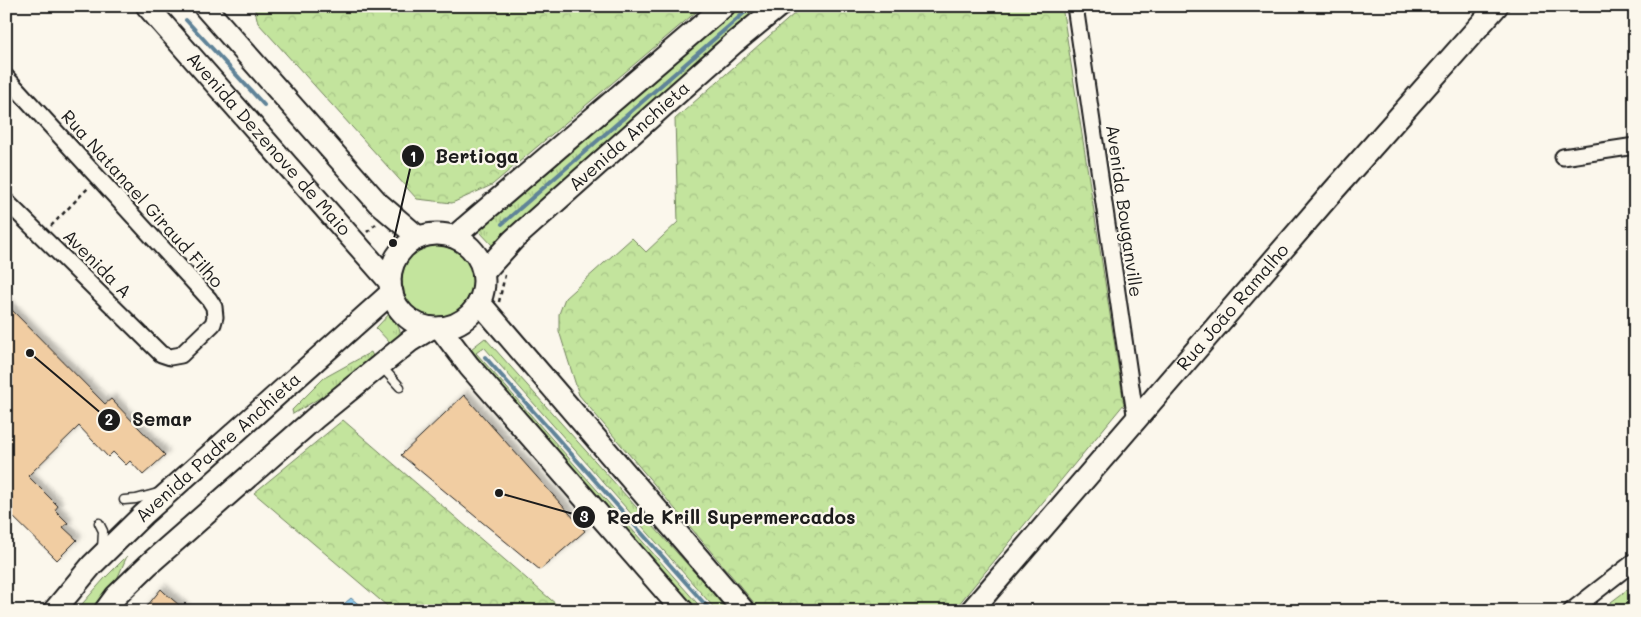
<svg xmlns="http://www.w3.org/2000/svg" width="1641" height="617" font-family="Mali,sans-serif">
	<defs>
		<pattern id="grass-tufts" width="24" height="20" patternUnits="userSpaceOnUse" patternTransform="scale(1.25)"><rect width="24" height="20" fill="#c3e49d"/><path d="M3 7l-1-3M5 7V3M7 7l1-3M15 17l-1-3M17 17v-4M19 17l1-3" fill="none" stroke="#a7c387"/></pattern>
		<pattern id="forest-crowns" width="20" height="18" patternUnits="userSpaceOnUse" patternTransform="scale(1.25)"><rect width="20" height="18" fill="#c3e49d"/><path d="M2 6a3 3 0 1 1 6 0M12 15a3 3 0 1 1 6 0" fill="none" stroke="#a7c387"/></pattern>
		<filter id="shadow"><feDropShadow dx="4.5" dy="-4.5" stdDeviation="2.5" flood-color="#0004"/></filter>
	</defs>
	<rect width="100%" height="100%" fill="#fbf7ec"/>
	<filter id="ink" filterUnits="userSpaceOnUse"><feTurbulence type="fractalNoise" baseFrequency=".02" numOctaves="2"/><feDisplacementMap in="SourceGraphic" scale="10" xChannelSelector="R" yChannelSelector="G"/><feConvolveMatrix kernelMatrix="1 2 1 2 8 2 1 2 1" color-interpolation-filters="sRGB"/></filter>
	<g filter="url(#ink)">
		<path fill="url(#grass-tufts)" stroke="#70805c" d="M735 6H767L493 246 478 230Z
			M392 311 402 336 393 346 376 328Z
			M485 338 729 611H717L484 347 476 353 704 611H696L467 352Z
			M371 352 375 361 351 379 293 414 292 410 324 378Z
			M127 556 114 586 97 611H76L104 579Z"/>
		<path fill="url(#forest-crowns)" stroke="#70805c" d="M254 6H703L492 185 452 203 417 199 258 23Z
			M803 6H1062L1124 404 953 611H761L579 395 559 331V314L565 298 632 238 646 252 678 222 675 119Z
			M343 420 564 611H393L254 493Z"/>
		<path fill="#c3e49d" stroke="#70805c" d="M402 281a38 38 0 1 1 76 0a38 38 0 1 1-76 0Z
			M1635 584V604L1629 609V611H1599Z"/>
		<path fill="#8cc7eb" stroke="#5f8398" d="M351 598 367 611H339V608Z"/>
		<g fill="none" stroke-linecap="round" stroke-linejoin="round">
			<path stroke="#5f8398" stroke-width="4" d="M186 20 264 105
				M502 224 752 6
				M485 357 711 611"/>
		</g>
		<path fill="#f1cda2" stroke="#1c1c1c" filter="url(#shadow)" d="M6 304 105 404 111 399 165 455 143 475 130 461 126 465 113 452 108 457 79 426 28 476 58 506 55 510 68 523 63 527 77 540 57 560 6 510Z
			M464 395 585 531 540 570 401 455Z
			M161 589 165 593 186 611H143Z"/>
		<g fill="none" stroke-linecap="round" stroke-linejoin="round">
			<g stroke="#1c1c1c" stroke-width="11">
				<path id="lane" d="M381 366 400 387
					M124 500 136 499 158 493
					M99 523 103 531 102 550"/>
			</g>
			<g stroke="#1c1c1c" stroke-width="19">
				<path id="street" d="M1075 6 1136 421
					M6 77 209 299 214 307 215 317 213 324 181 355 170 357 161 354 6 201
					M1563 157 1635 146
					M1571 611 1635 561"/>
			</g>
			<g stroke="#1c1c1c" stroke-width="25">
				<g id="secondary">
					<path id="s1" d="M147 6 390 282"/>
					<path d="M204 6 378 203 419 238"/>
					<circle cx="437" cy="281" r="47"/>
					<path d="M454 237 724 6"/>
					<path id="s2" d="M484 272 513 240 734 43 779 6"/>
					<path d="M479 302 744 611"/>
					<path d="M440 328 469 366 683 611"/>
					<path id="s3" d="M54 611 92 565 143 515 392 292"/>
					<path d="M105 611 116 596 149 564 315 418 410 341 431 328"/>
					<path id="s4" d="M971 611 1334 190 1497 6"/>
				</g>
			</g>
			<path stroke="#1c1c1c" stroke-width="2.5" stroke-dasharray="4 4" stroke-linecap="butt" d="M51 226 89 187
				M429 227 441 226
				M367 232 376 224
				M499 302 505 275"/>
			<use href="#lane" stroke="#fbf7ec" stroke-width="8"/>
			<use href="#street" stroke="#fbf7ec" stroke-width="15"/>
			<use href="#secondary" stroke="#fbf7ec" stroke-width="21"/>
		</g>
	</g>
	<g text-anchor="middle" stroke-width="4.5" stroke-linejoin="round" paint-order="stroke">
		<g font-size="18" fill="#1c1c1c" stroke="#fbf7ec">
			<text dy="6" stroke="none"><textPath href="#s2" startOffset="199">Avenida Anchieta</textPath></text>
			<text dy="6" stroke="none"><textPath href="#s1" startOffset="184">Avenida Dezenove de Maio</textPath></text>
			<text transform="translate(142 199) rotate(48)" y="6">Rua Natanael Giraud Filho</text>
			<text transform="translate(1124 211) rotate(82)" y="6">Avenida Bouganville</text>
			<text transform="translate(97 264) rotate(45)" y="6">Avenida A</text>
			<text dy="6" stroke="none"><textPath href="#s4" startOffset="401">Rua João Ramalho</textPath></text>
			<text dy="6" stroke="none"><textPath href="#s3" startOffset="232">Avenida Padre Anchieta</textPath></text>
		</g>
	</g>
	<path fill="none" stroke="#1c1c1c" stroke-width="2" d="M393 243L413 156M30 353L109 420M499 493L584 517"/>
	<g fill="#1c1c1c" stroke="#fbf7ec" stroke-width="2">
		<circle cx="393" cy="243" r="5"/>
		<circle cx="30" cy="353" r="5"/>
		<circle cx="499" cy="493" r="5"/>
		<circle cx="413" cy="156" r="12"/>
		<circle cx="109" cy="420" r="12"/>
		<circle cx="584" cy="517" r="12"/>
	</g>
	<g font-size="15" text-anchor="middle" font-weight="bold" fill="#fff">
		<text x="413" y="162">1</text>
		<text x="109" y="425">2</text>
		<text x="584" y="522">3</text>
	</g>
	<g font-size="19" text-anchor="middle" font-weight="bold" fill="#1c1c1c" stroke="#fbf7ec" stroke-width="4.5" stroke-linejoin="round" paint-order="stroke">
		<text x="477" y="163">Bertioga</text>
		<text x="162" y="426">Semar</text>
		<text x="731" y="524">Rede Krill Supermercados</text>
	</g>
	<rect width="1641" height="617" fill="none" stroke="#fbf7ec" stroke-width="25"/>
	<rect x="12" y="12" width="1616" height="592" fill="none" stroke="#1c1c1c" stroke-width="2" filter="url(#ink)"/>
</svg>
